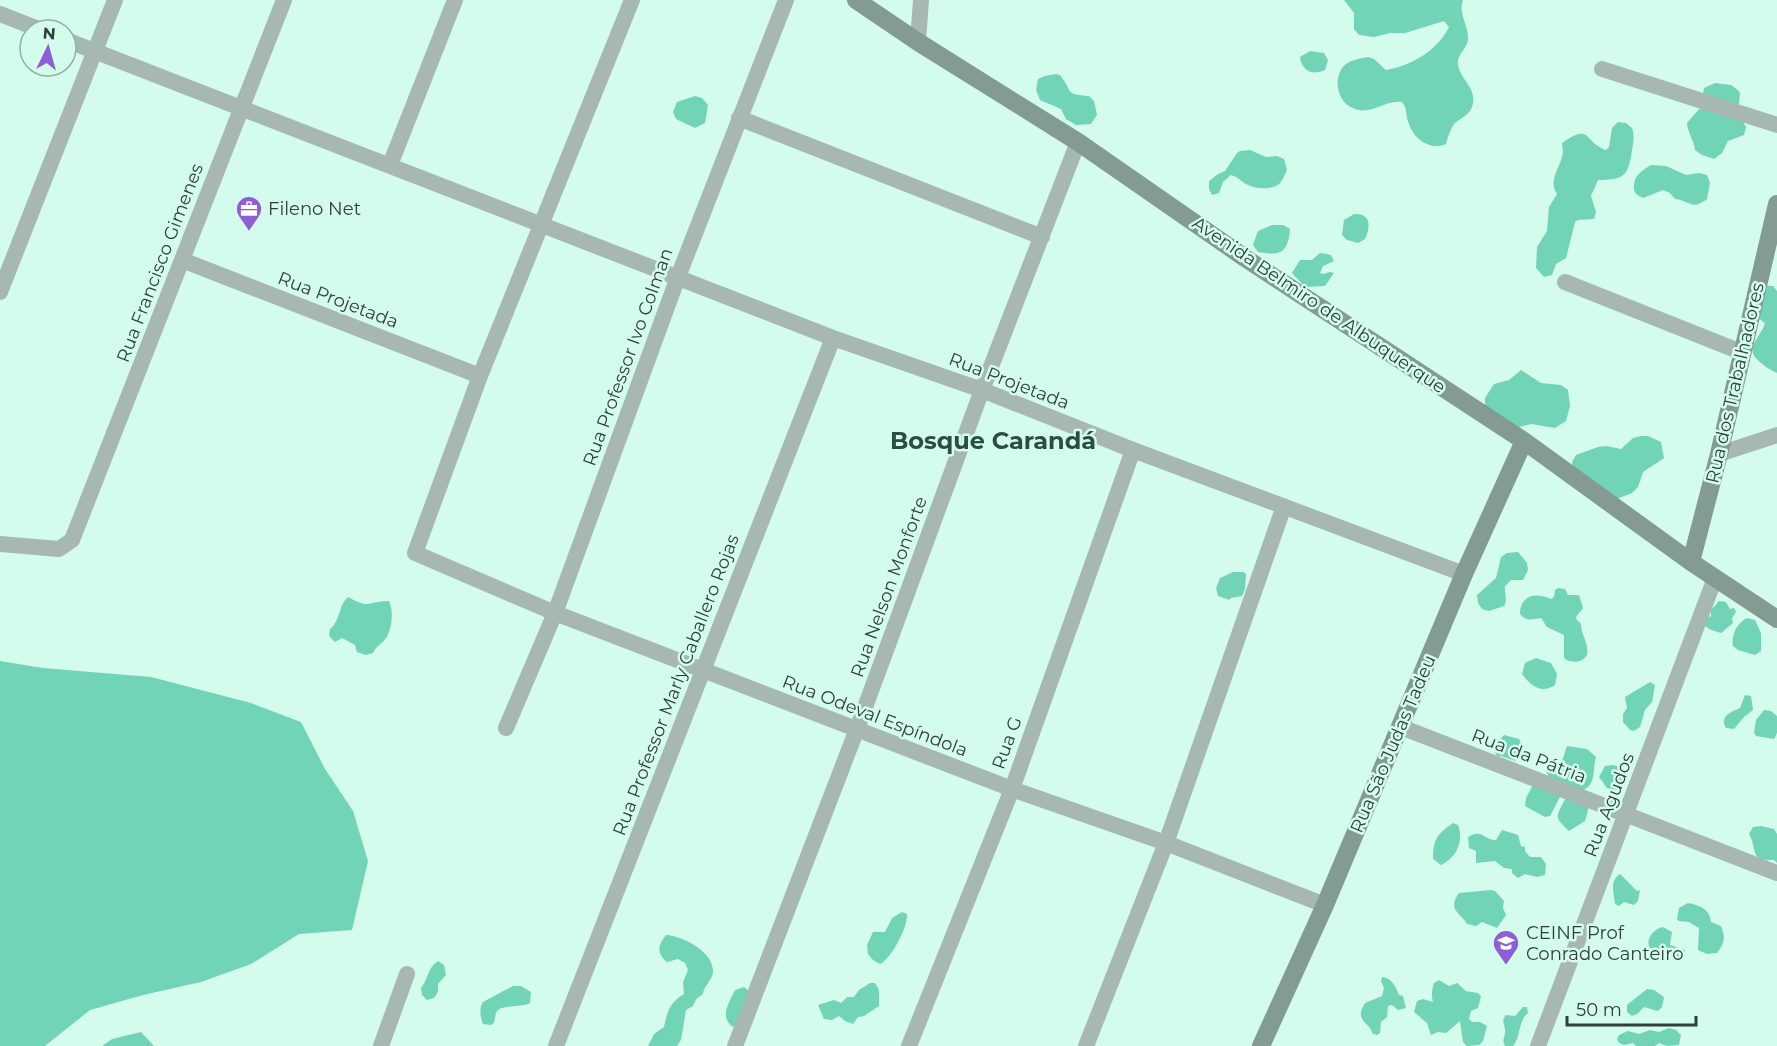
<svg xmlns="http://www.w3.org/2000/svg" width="1777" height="1046" font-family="Montserrat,sans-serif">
	<rect width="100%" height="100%" fill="#d4fced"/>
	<path fill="#71d4b6" d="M1344 0H1463C1458 15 1469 25 1468 40 1467 49 1456 55 1458 65 1461 81 1478 88 1472 107 1469 115 1461 118 1455 123 1450 129 1448 137 1446 144 1430 151 1414 139 1409 124 1405 116 1408 109 1402 102 1384 99 1368 119 1349 106 1336 98 1333 74 1346 64 1352 60 1360 58 1368 57L1374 59 1386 70C1411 66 1438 50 1449 27L1444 21 1405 33H1390L1374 37 1359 35 1354 29V13Z
		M1310 51 1324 53 1328 60 1325 70C1312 76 1302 71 1300 57Z
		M1056 74 1060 75C1074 93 1064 94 1089 96L1094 101 1097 115 1091 124 1076 125 1066 119 1061 109 1040 100 1036 90 1038 79 1045 76Z
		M1715 83 1731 85 1738 90 1740 93 1738 113 1746 127 1744 135 1728 141 1722 153 1714 159 1702 155 1695 150C1694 140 1688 134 1687 123L1700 108 1704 88Z
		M695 96 702 98 708 105 705 123 695 128 676 119 673 112 677 102Z
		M1618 122 1626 123 1632 128C1635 137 1633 142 1632 151 1628 176 1624 180 1598 180L1591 196 1596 212 1594 219 1578 220 1575 222 1566 258 1556 264 1552 275 1544 277 1536 268 1537 247 1547 231 1549 207 1557 194C1548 181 1559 169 1562 157 1564 151 1562 148 1562 143 1592 122 1583 142 1606 150L1609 147 1612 128Z
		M1250 150 1266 157 1277 156 1284 159 1287 170C1285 174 1283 180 1280 183 1274 190 1255 189 1248 185 1241 182 1239 177 1231 175L1223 182 1219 193 1212 195 1209 189V181L1218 174 1225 171 1237 153 1240 151Z
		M1651 165 1666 166 1686 175 1699 173 1707 175 1710 183 1707 199C1691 211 1692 201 1675 199L1670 193 1663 190 1643 198 1636 194 1634 190C1633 176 1640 172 1651 165Z
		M1354 214C1371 213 1371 226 1365 239L1358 243 1347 240 1342 235 1344 220Z
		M1272 225H1283L1290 229C1288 253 1281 256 1258 252L1253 245 1258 231Z
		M1320 253 1331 255 1334 261 1323 266 1320 273 1323 274 1330 272 1334 273 1325 286 1305 287 1292 273 1300 260H1312Z
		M1764 286H1773L1777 291V373C1770 370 1766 367 1760 362 1742 348 1761 338 1765 323L1758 318Z
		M1521 370 1541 383 1561 385 1568 390 1570 406 1566 421 1555 428 1531 424 1515 428 1485 406V398L1494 384 1509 380Z
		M1641 436H1648L1661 442 1664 458 1643 472 1638 487 1632 493 1609 502 1574 470 1572 462 1576 455 1598 447 1606 446 1621 449 1633 438Z
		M1518 552 1527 563 1528 570 1523 580H1511L1505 586C1504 593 1508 600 1504 606L1489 611 1482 609 1478 603 1477 595 1496 578 1501 557 1507 553Z
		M1233 572H1243L1246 574 1245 589 1242 596 1231 598 1229 600 1218 596 1216 588 1220 578Z
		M1558 588 1565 589 1568 595H1579L1583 608 1576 617 1577 620 1581 624C1581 636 1589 642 1587 655 1582 663 1571 664 1564 658V635L1547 627 1541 618C1532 619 1526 622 1520 614 1520 595 1536 592 1551 599L1554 597 1555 590Z
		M348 597C371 610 367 601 389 601 394 611 392 629 386 638 382 644 376 646 373 653L366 655 357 652 355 645 342 638 335 642 329 636 330 629C341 620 338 606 348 597Z
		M1719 601 1726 602 1730 609 1734 608 1736 612 1732 618 1733 623 1721 633 1711 630 1705 626 1706 619 1711 616V610Z
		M1747 618 1755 620 1761 633V651L1755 655 1738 650 1733 646C1731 635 1737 623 1747 618Z
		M1536 658 1551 663 1557 674 1555 685C1540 695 1530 684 1522 674L1525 663Z
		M0 661 43 668 151 677 251 703 301 722 325 769 353 811 368 861 352 930 299 934 251 964 201 982 143 995 90 1010 45 1046H0Z
		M1650 682 1655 685 1652 702 1645 710 1640 727 1634 731 1630 730 1623 722V714L1627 708 1625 697Z
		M1745 695 1751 696 1753 710 1744 717 1734 729 1726 728C1719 716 1731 712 1740 708Z
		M1764 710 1771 711 1777 716V733L1774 739 1756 736 1754 733 1756 720Z
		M1504 735 1519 739C1524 747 1521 754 1515 761L1501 756 1497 757 1493 747Z
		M1567 746 1587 749 1596 757C1592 771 1597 785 1581 791L1549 778 1546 770V762L1549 759 1559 764 1562 761Z
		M1613 765 1623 768 1627 779 1617 790 1607 788 1599 777 1605 766Z
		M1534 783 1561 795 1550 816 1545 817 1525 806 1526 798Z
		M1566 797 1589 806 1585 821 1569 831C1553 816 1556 818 1566 797Z
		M1453 823 1458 825C1464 841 1457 857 1441 865L1433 859C1433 838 1438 834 1453 823Z
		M1761 826 1774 829 1777 834V863L1774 860C1748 861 1758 849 1749 834L1753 827Z
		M1502 830 1518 835 1521 846 1525 847V851L1530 857H1541L1546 864 1545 875 1537 877 1525 874 1518 878 1512 873V869L1504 868 1495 861 1476 863V851L1469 848 1468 837C1483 828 1483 840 1496 840Z
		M1620 874 1637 891 1640 890 1638 901 1634 905 1624 902 1619 906 1615 904C1614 893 1609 881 1620 874Z
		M1491 890 1495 891 1504 901 1503 908 1506 915 1497 928 1482 922 1476 926 1467 924C1460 912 1447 910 1459 893Z
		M1688 903C1699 905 1710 909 1711 922L1721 926C1726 938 1724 944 1717 953L1707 954 1698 950 1699 928 1689 922 1679 921 1677 919 1679 908Z
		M902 912 907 914C908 926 892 958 880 964L873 960 868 954 867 945 873 932H885L892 918Z
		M1663 927 1672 932 1670 945 1685 950 1684 956 1681 961H1673L1666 949 1656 953C1641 946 1651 929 1663 927Z
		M666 935C683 936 714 952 713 972 712 981 704 985 703 994L696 999 693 1006 686 1010 681 1040 677 1046H648L654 1034 664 1027C667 1012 670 1002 684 994L683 982 688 970 685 963 678 959 667 962C656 953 658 945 666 935Z
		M438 961 444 965 446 975 438 984V992L434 998 427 1000 422 995 421 988C429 978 427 968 438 961Z
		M1382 977C1391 977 1396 987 1399 995L1403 996 1406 1008 1398 1010 1392 1005 1388 1006 1387 1017 1381 1022 1380 1033 1377 1035 1373 1034C1368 1020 1354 1022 1365 1003L1382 996 1384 988 1381 981Z
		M1439 980 1449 986 1457 983 1466 991 1478 993 1481 996 1478 1008 1471 1011 1469 1019 1472 1022H1480L1487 1026 1483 1041 1479 1045 1467 1046 1463 1042 1460 1021 1446 1033 1438 1032 1431 1035 1427 1023 1414 1012 1417 1001 1423 999 1433 1002C1431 995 1432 990 1434 983Z
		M870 983H875L879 990V1006L864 1016 858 1017 853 1024 845 1021 839 1016 832 1020 824 1019 818 1005 834 1000 841 1003 847 997H854L859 990Z
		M513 986H521L531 992 530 1003C520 1008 499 1004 496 1013 495 1016 495 1020 494 1023L491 1025 483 1024C480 1017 479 1008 483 1002Z
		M744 987 749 991 737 1025 733 1027C719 1017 729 1003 735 990Z
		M1647 989 1654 990 1664 997 1662 1007 1658 1011 1644 1007 1637 1014 1632 1016 1627 1012V1005Z
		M1523 1007H1527L1528 1013C1518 1020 1521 1037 1513 1046H1505C1502 1040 1504 1039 1505 1033 1506 1025 1500 1022 1506 1015L1515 1016Z
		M1669 1028 1676 1030 1681 1035 1679 1045 1667 1046 1659 1043 1655 1046H1636L1633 1043 1624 1045 1619 1043 1617 1039 1619 1035 1628 1031 1639 1034 1650 1030 1659 1032Z
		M141 1032 154 1046H102L112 1039Z"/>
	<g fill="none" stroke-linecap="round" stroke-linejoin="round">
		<path stroke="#a7b8b2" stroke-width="16" d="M632 0 480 376 415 553 555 613 1012 789 1166 843 1325 905
			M0 14 41 30
			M66 40 833 338 982 390 1133 450 1464 574
			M918 42 921 0
			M1602 69 1777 125
			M739 118 1042 237
			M390 165 455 0
			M182 260 480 376
			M1565 282 1741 352
			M0 292 115 0
			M1719 454 1777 435
			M0 544 59 549 72 540 284 0
			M1401 727 1777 873
			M506 728 555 613 678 277 786 0
			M381 1046 407 974
			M556 1046 833 338
			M735 1046 857 729 982 390 1078 142
			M909 1046 1012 789 1133 450
			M1086 1046 1166 843 1284 506
			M1538 1046 1715 578"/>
		<path stroke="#839b93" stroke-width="18" d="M856 0 918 42 1078 142 1245 258 1524 441 1691 562 1777 619
			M1691 562 1719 454 1777 204
			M1261 1046 1325 905 1464 574 1524 441"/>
	</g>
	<defs>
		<g id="office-pin" transform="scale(1.35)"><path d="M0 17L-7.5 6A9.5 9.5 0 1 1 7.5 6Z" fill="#8e5ed7" stroke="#d4fced"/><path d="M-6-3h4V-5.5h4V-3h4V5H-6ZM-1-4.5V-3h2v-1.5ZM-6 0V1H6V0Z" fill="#fff"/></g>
		<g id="school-pin" transform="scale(1.35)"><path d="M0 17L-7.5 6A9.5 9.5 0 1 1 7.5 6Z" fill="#8e5ed7" stroke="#d4fced"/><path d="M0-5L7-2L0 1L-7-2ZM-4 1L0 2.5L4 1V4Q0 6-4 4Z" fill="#fff"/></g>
	</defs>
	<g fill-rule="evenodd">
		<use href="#office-pin" x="249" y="209"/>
		<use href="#school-pin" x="1506" y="943"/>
	</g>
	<g text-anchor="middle" stroke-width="5" stroke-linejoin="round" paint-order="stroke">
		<g font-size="18" fill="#303f3a" stroke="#d4fced" text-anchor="start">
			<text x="268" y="215">Fileno Net</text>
			<text x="1526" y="939">CEINF Prof<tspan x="1526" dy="21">Conrado Canteiro</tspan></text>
		</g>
		<g font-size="18" fill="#303f3a" stroke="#d4fced">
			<text transform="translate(160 263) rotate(-69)" y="6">Rua Francisco Gimenes</text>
			<text transform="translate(338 300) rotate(21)" y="6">Rua Projetada</text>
			<text transform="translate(1319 305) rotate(34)" y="6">Avenida Belmiro de Albuquerque</text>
			<text transform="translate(628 357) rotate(-70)" y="6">Rua Professor Ivo Colman</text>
			<text transform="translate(1009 381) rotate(21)" y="6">Rua Projetada</text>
			<text transform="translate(1735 383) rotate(-77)" y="6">Rua dos Trabalhadores</text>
			<text transform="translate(889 587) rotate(-70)" y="6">Rua Nelson Monforte</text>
			<text transform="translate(676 685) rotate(-69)" y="6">Rua Professor Marly Caballero Rojas</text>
			<text transform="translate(875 716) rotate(21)" y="6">Rua Odeval Espíndola</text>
			<text transform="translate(1007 743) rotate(-70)" y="6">Rua G</text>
			<text transform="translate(1393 744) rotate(-67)" y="6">Rua São Judas Tadeu</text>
			<text transform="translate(1529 756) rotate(21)" y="6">Rua da Pátria</text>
			<text transform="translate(1609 805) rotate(-69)" y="6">Rua Agudos</text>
		</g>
		<g font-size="24" font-weight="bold" fill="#2b4e43" stroke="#d4fced">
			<text x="993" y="449">Bosque Carandá</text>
		</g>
	</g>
	<g transform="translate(48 48) rotate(5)"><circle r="28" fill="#d4fced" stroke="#92b0a5" stroke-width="1.5"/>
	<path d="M0-4.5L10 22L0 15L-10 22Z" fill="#8e5ed7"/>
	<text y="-9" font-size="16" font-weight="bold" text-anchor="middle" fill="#303f3a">N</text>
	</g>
	<path d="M1567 1016v9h129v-9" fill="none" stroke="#303f3a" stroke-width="3"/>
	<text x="1576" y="1016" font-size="18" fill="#303f3a" stroke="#d4fced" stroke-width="4.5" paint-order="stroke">50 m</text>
</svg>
